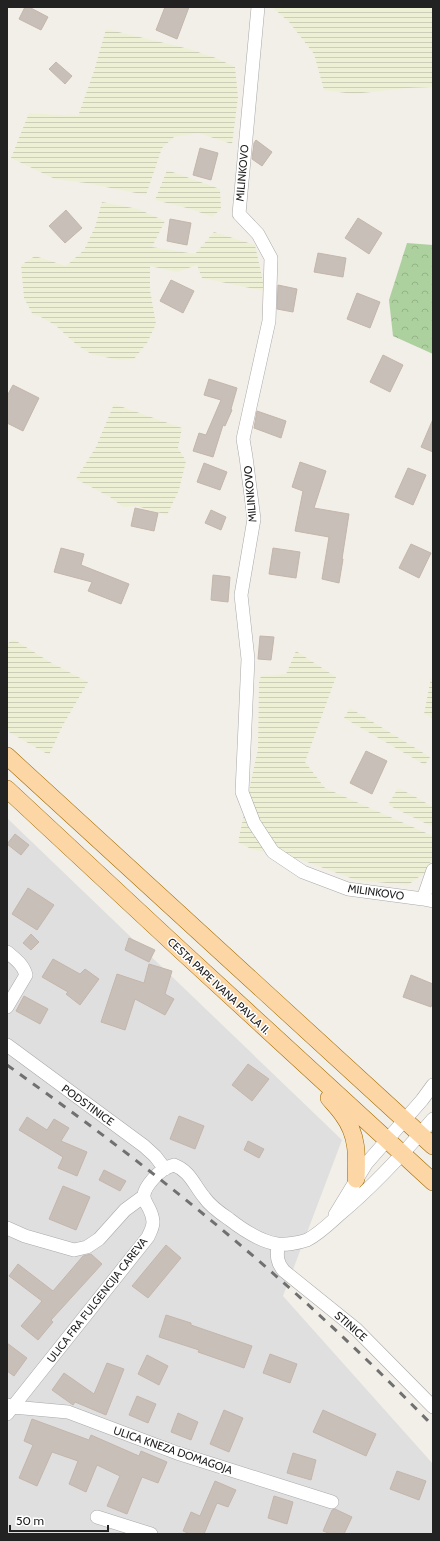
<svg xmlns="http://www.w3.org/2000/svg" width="440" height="1541" font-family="Cabin,sans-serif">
	<defs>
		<pattern id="farmland-rules" width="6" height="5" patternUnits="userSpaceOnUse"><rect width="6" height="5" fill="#eef0d5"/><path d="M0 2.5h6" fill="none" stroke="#ccceb7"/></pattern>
		<pattern id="forest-crowns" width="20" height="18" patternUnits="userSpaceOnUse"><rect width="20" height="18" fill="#add19e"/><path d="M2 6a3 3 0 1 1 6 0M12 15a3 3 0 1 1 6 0" fill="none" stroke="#95b388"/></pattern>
	</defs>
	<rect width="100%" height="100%" fill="#f2efe9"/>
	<path fill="#e0dfdf" d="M7 818 342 1140 283 1296 433 1464V1534H7Z"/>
	<path fill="url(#farmland-rules)" d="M272 7H433V87L408 88 353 94 324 90 314 54 289 22Z
		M106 29 189 49 216 58 235 67 238 97 232 144 198 133 174 137 162 148 146 195 86 183 55 179 11 158 29 113 78 116 94 71Z
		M167 170 220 189 221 209 212 217 191 209 155 200Z
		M102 202 138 209 165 221 152 247 195 254 214 232 255 245 265 291 202 278 197 265 177 272 150 266V290L156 324 147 343 134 359 119 360 91 354 77 345 55 325 39 316 33 315 24 298 21 265 35 256 66 266 84 250 95 227Z
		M114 404 182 428 178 448 186 461 179 490 167 515 137 506 123 507 110 497 76 479 96 447Z
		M13 639 50 662 88 682 63 725 49 755 7 731V644Z
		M296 651 336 677 305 762 325 788 433 836V855L427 871 408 885 356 880 299 859 251 849 238 842 258 749 259 682 261 676 286 674Z
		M431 678 433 679V718L424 714Z
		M350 708 430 757 425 765 344 718Z
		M398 788 414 796 433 807V827L388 805Z"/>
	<path fill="url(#forest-crowns)" d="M407 243 433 245V354L393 336 389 300Z"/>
	<path fill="#c7bfb8" stroke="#c4b6ab" d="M25 7H29L48 17 41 30 19 19Z
		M165 7H189L177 39 156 30Z
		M56 62 72 76 65 84 49 69Z
		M256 140 272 152 262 166 252 159 254 143Z
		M200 148 218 153 211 180 193 175Z
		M66 210 82 228 65 243 49 226Z
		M358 218 382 233 369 254 345 238Z
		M170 219 191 223 187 245 167 241Z
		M318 253 346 258 343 277 314 272Z
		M171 280 194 291 183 313 160 301Z
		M278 285 297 289 293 312 277 309Z
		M357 293 380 302 370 328 347 319Z
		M383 355 403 365 390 392 370 382Z
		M209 379 237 388 231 409 232 410 225 426 223 425 213 457 193 451 199 433 206 435 221 400 204 395Z
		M13 385 39 398 23 431 7 423V396Z
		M257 411 286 421 281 438 254 428Z
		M433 419V452L421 447Z
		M300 462 326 471 314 508 349 514 342 559H343L339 583 322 579 329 537 295 531 303 491 292 487Z
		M204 463 227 472 220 490 197 482Z
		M408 468 426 475 413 505 395 497Z
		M135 508 158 513 154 531 131 526Z
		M211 510 226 517 221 530 205 523Z
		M411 544 431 553 419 578 399 568Z
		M61 548 84 554 81 565 129 584 121 604 88 591 92 582 54 572Z
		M273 548 300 552 296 578 269 574Z
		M213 575 230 577 228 602 211 600Z
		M260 636 274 637 271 660 258 659Z
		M366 751 387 761 372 794 350 783Z
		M15 834 29 845 21 855 7 844Z
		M28 888 54 905 37 930 12 914Z
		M31 934 39 942 31 950 23 943Z
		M129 938 155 950 149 962 125 950Z
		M53 959 80 974 85 969 99 979 80 1005 66 994 68 992 42 977Z
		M149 964 172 971 165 994 174 999 165 1015 135 999 125 1030 101 1022 117 974 144 983Z
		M411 975 433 984V1001L431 1007 403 997Z
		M24 996 48 1009 40 1024 16 1011Z
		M248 1064 269 1079 252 1101 232 1085Z
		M179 1116 204 1126 195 1149 170 1139Z
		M27 1117 47 1130 54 1119 69 1128 61 1141 87 1152 77 1176 58 1168 63 1157 19 1130Z
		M248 1141 264 1149 259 1158 244 1150Z
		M104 1170 126 1181 120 1191 99 1180Z
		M63 1186 90 1197 76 1230 49 1219Z
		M166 1245 181 1258 148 1298 132 1286Z
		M91 1254 102 1264 51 1320 53 1322 38 1340 21 1326 42 1301 9 1276 18 1264 53 1291 83 1256Z
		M166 1315 191 1323V1325L252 1346 244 1368 198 1352 199 1350 159 1337Z
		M7 1343 27 1358 14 1376 7 1371Z
		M270 1354 297 1364 290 1383 263 1373Z
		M147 1355 168 1366 159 1385 138 1374Z
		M107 1363 124 1369 106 1415 75 1402 73 1405 52 1390 64 1373 94 1394Z
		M137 1396 156 1404 148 1423 129 1415Z
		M224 1410 243 1418 229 1452 210 1444Z
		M323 1410 376 1434 366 1456 313 1432Z
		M178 1413 198 1422 191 1440 171 1432Z
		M32 1419 89 1440 91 1435 139 1456 141 1451 167 1462 158 1483 142 1477 127 1514 107 1506 120 1476 97 1465 86 1492 69 1484 78 1461 52 1452 37 1486 19 1478 33 1445 24 1441Z
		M293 1453 316 1460 311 1480 287 1473Z
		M397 1471 426 1481 419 1500 390 1489Z
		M215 1481 236 1490 228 1507 217 1503 204 1534H190L183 1531 191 1512 200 1516Z
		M274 1496 293 1502 287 1524 268 1518Z
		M335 1509 352 1517 344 1534H331L323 1531 332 1510Z"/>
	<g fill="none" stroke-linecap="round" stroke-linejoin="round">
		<g stroke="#a9a9a9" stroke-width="14">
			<path id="minor" d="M258 7 239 214 258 234 271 258 269 321 243 439 246 457 254 519 241 595 248 659 242 792 254 823 273 852 303 872 348 889 423 899
				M433 870 423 899 433 901
				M7 952C15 959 23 964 26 975L7 1007
				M7 1045 144 1146 155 1156 165 1169
				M335 1215 366 1164 422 1100 433 1085
				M7 1228 25 1236 74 1250 87 1247 99 1239 125 1210 144 1196
				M278 1244C277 1255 276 1262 284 1271L356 1329 433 1407
				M7 1405 13 1407 68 1412 177 1453 332 1502
				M7 1414 148 1237C150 1232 153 1228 153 1222 152 1201 133 1202 153 1179 158 1173 166 1167 174 1165 190 1171 194 1185 204 1197 210 1206 220 1213 229 1219 243 1230 259 1241 277 1244 285 1245 299 1243 307 1240 319 1234 330 1223 340 1214 375 1185 404 1153 433 1119
				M97 1517 151 1534"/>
		</g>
		<g stroke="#a06b00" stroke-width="18">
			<path id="major" d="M7 756 433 1146
				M7 789 177 947 433 1182
				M329 1098C334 1104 339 1109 343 1115 358 1135 357 1156 356 1179"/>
		</g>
		<use href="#minor" stroke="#fff" stroke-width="13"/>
		<use href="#major" stroke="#fcd6a4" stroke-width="17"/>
		<path stroke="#707070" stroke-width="3" stroke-dasharray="8 8" stroke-linecap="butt" d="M7 1065C84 1120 160 1177 232 1238 302 1297 369 1360 433 1426"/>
	</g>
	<g text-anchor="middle" stroke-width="3" stroke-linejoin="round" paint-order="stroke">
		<g font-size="11" fill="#222" stroke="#fff">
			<text transform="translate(242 173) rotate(-85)" y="4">MILINKOVO</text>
			<text transform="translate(250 494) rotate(-95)" y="4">MILINKOVO</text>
			<text transform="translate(376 892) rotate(8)" y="4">MILINKOVO</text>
			<text transform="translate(219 986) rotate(43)" y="4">CESTA PAPE IVANA PAVLA II.</text>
			<text transform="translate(88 1105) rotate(36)" y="4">PODSTINICE</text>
			<text transform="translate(97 1300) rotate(-52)" y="4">ULICA FRA FULGENCIJA CAREVA</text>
			<text transform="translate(351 1326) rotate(41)" y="4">STINICE</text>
			<text transform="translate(173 1450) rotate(19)" y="4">ULICA KNEZA DOMAGOJA</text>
		</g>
	</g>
	<rect width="440" height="1541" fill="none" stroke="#222222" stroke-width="16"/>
	<path d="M10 1525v6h98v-6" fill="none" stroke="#222222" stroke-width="2"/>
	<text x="16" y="1525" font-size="12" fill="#222222" stroke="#ffffff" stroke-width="3" paint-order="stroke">50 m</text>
</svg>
